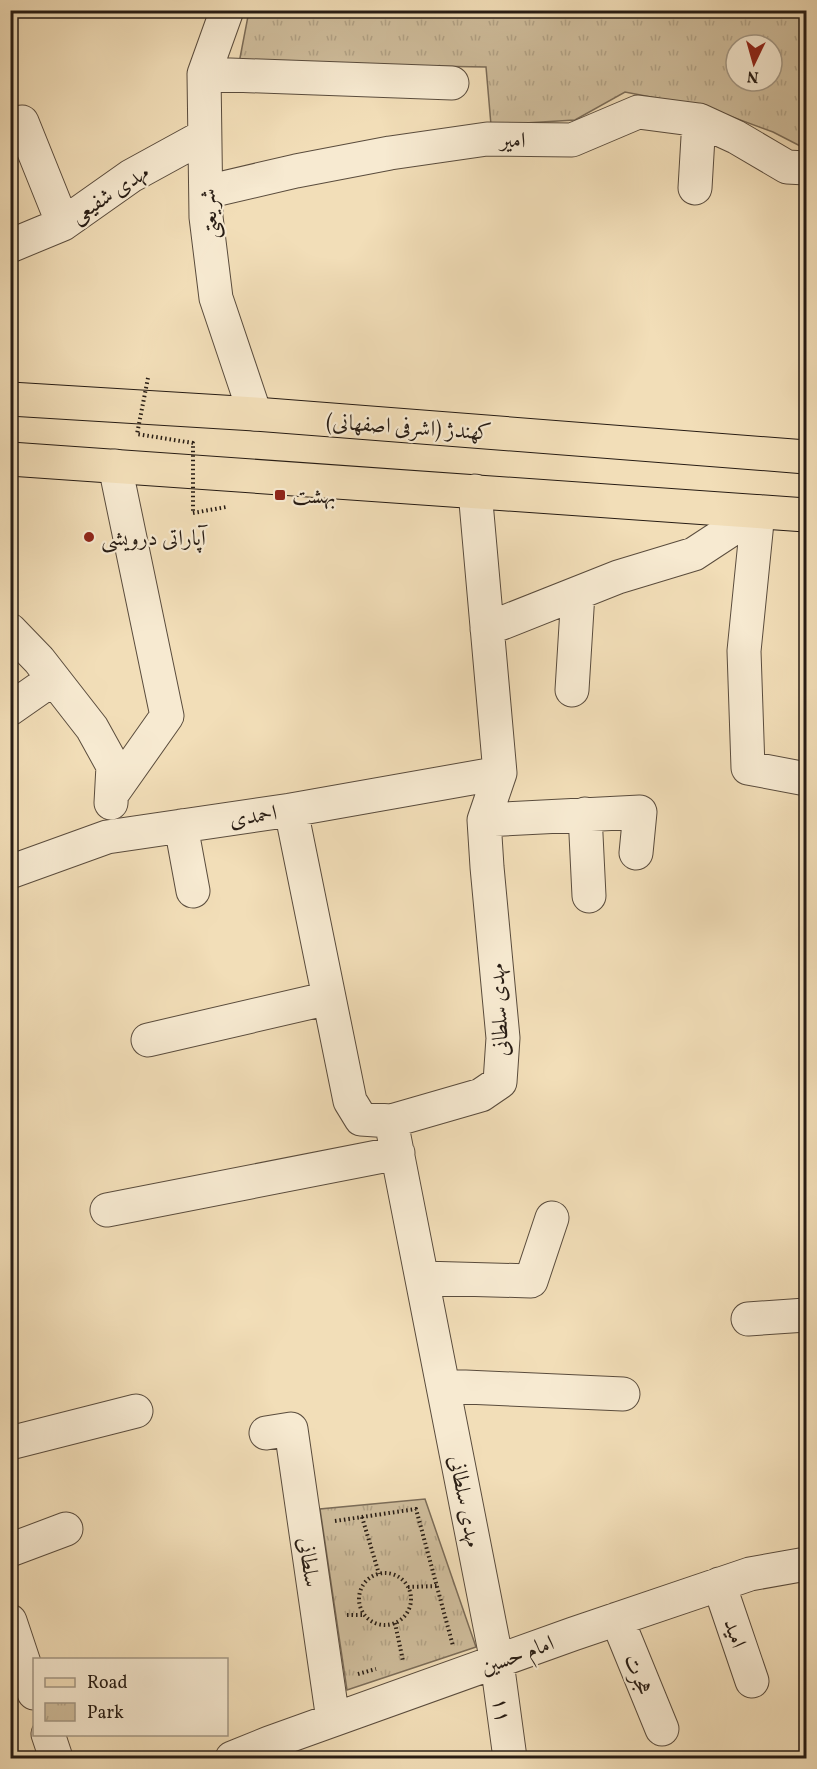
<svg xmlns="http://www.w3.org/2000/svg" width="817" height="1769" font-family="Vollkorn,Amiri,serif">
	<defs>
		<pattern id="park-tufts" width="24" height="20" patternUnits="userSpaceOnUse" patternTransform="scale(1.5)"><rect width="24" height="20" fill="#cfbd9c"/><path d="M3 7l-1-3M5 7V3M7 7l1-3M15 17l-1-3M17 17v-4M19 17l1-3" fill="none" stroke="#b2a286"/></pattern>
	</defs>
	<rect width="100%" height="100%" fill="#f2deb8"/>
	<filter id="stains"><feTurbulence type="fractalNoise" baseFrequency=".00333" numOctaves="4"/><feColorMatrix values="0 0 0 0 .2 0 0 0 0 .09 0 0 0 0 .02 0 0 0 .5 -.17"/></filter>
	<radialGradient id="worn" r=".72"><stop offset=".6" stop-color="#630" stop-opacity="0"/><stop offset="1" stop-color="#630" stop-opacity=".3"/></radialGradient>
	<path fill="url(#park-tufts)" stroke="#7b6c58" stroke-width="1.5" fill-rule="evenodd" d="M249 11H806V149L773 132 708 108 625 92 575 120 491 125 486 67 239 63ZM736 45H772V81H736Z
		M425 1499 476 1647 347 1690 320 1509Z"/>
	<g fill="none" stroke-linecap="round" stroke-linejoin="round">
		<g stroke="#5a4c3d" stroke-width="35">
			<path id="minor" d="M227 10 204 74 206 217 216 298 255 414
				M204 74 452 83
				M22 122 63 224
				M695 188 699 120
				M206 192 296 171 390 153 487 139 572 140 638 112 699 120 736 137 787 167 806 168
				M10 246 63 224 131 176 204 136
				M475 491 500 773 484 820 487 867 503 1038 500 1082 481 1095 391 1121 497 1662 510 1758
				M758 512 744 651 748 768 806 779
				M487 629 618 577 694 554 758 512
				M10 630 39 660 92 728 113 766 111 803
				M572 690 578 593
				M10 709 53 679
				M112 794 167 716 115 466
				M291 810 350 1101 361 1119 391 1121
				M585 814 589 896
				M484 820 640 812 636 853
				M181 826 193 891
				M10 872 107 837 291 810 500 773
				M148 1040 329 998
				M107 1210 398 1153
				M422 1278 531 1281 552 1218
				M748 1319 806 1315
				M443 1386 623 1394
				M266 1433 291 1429 333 1720
				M10 1443 136 1411
				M10 1550 66 1529
				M719 1584 752 1681
				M617 1619 662 1729
				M10 1621 34 1693
				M48 1734 56 1758
				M232 1758 269 1743 573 1634 750 1574 806 1564"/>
		</g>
		<g stroke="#271c14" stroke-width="35">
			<path id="major" d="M10 399 255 414 806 457
				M10 459 806 515"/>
		</g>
		<path stroke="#271c14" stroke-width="4" stroke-dasharray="1.5 3" stroke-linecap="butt" d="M193 513 226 507
			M362 1517 379 1574
			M335 1521 416 1509 453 1646
			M359 1599a26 26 0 1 1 52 0a26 26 0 1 1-52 0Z
			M408 1587 437 1586
			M347 1615H364
			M395 1623 403 1661
			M358 1674 376 1669"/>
		<use href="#minor" stroke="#f7ead1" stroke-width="33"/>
		<use href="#major" stroke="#f2deb8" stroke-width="33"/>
		<path stroke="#271c14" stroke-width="4" stroke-dasharray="1.5 3" stroke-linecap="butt" d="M148 378 137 434 193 443V513"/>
	</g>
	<g fill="#8f2418" stroke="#f7ead1" stroke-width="2">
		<rect x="274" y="489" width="12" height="12" rx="3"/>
		<circle cx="89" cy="537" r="6"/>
	</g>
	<g text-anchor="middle" stroke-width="4.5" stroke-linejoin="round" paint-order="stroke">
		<g font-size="22" fill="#271c14" stroke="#f7ead1">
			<text transform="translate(513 139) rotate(1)" y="8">امیر</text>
			<text transform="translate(109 193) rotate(-33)" y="8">مهدی شفیعی</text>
			<text transform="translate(208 214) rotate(-94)" y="8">شریعتی</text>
			<text transform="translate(409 426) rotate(4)" y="8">کهندژ (اشرفی اصفهانی)</text>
			<text transform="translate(253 815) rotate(-9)" y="8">احمدی</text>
			<text transform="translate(498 1010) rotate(-93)" y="8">مهدی سلطانی</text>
			<text transform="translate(466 1501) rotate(79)" y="8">مهدی سلطانی</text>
			<text transform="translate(310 1562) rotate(82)" y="8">سلطانی</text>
			<text transform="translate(736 1633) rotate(71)" y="8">امید</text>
			<text transform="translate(517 1654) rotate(-20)" y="8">امام حسین</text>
			<text transform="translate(639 1674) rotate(68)" y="8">هجرت</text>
			<text transform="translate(503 1710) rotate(82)" y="8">۱۱</text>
		</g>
		<g font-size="22" fill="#271c14" stroke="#f7ead1" text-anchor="start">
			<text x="292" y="503">بهشت</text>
			<text x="101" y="545">آپاراتی درویشی</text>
		</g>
	</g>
	<rect width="817" height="1769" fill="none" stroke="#f2deb8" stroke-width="36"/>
	<rect x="12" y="12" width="793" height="1745" fill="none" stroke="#271c14" stroke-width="3"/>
	<rect x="18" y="18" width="781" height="1733" fill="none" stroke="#271c14" stroke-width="1.5"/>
	<rect x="33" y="1658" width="195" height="78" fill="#f7ead1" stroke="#a49885" stroke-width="1.5"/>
	<rect x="45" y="1678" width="30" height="9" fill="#f2deb8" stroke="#a49885" stroke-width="1.5"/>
	<text x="87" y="1688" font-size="18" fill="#271c14">Road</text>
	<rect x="45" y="1703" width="30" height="18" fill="url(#park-tufts)" stroke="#a49885" stroke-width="1.5"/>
	<text x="87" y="1718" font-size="18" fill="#271c14">Park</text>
	<g transform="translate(754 63) rotate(185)"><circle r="28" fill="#f7ead1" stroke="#a49885" stroke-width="1.5"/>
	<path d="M0-4.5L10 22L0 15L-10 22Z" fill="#8f2418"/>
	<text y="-9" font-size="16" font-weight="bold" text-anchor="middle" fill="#271c14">N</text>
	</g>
	<rect width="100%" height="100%" filter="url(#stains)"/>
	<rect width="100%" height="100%" fill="url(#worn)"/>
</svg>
